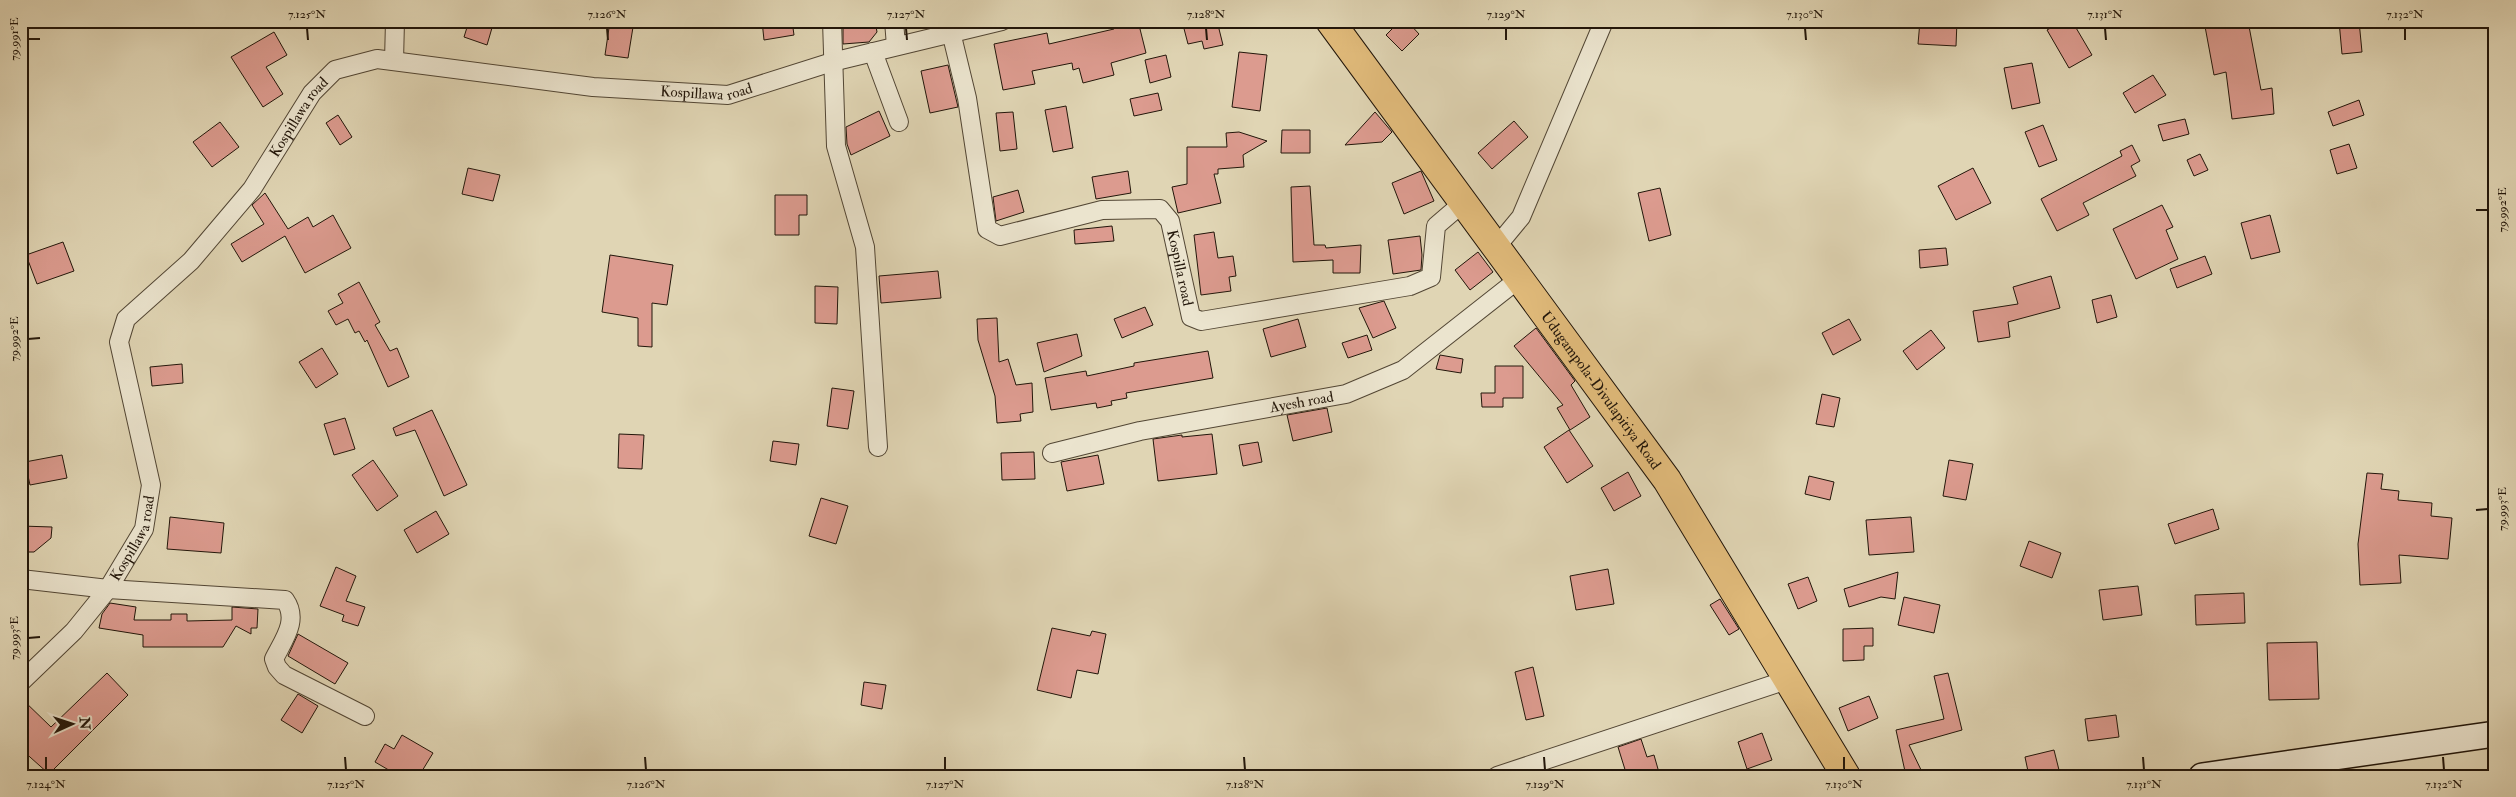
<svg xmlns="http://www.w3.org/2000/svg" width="2516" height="797" font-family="'IM FELL Double Pica',serif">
	<rect width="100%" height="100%" fill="#e0d5b4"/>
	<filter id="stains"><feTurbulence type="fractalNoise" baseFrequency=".004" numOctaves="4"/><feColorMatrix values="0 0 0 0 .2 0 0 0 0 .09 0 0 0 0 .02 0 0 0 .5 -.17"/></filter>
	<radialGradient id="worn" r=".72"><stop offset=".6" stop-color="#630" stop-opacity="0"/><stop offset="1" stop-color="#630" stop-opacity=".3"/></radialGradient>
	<path fill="#dc9b8f" stroke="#22160a" d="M469 21H494L487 45 464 37Z
		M610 21H634L628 58 605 55Z
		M762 21H792L794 35 764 40Z
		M843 21H875L877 32 869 42 843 44Z
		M1112 21H1138L1146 53 1111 63 1114 75 1083 83 1079 68 1073 70 1072 63 1032 71 1035 84 1003 90 994 44 1047 33 1049 44 1114 29Z
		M1182 21H1217L1223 45 1204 49 1202 41 1188 44Z
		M1400 21H1407L1419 34 1402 51 1386 35Z
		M1920 21H1957L1956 46 1918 44Z
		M2063 21H2072L2092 55 2069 68 2047 30Z
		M2204 21H2248L2261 90 2272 88 2274 114 2232 119 2226 72 2214 75Z
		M2339 21H2359L2362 52 2342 54Z
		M274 32 287 55 266 67 283 94 263 107 231 57Z
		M1239 52 1267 55 1260 111 1232 107Z
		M1166 55 1171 77 1150 83 1145 60Z
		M2032 63 2040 103 2012 109 2004 68Z
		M948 65 958 107 930 113 921 71Z
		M2153 75 2166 95 2135 113 2123 93Z
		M1158 93 1162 110 1134 116 1130 99Z
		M2359 100 2364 115 2333 126 2328 112Z
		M1066 106 1073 148 1053 152 1045 110Z
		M879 111 890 136 851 155 847 144 846 127Z
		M1013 112 1017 149 1000 151 996 113Z
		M1375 112 1392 132 1382 142 1345 145Z
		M338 115 352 137 340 145 326 123Z
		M2185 119 2189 134 2163 141 2158 125Z
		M1514 121 1528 137 1492 169 1478 153Z
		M220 122 239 147 212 167 193 142Z
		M2043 125 2057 160 2039 167 2025 132Z
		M1282 130H1310V153H1281Z
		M1239 132 1267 141 1243 155 1244 167 1218 169V174H1214L1221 203 1178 213 1172 187 1187 184V147H1227L1226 133Z
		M2349 144 2357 168 2337 174 2330 150Z
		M2132 145 2140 161 2131 166 2136 176 2083 203 2089 215 2057 231 2041 199 2122 156 2120 151Z
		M2200 154 2208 170 2194 176 2187 160Z
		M468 168 500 175 493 201 462 194Z
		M1973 168 1991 203 1956 220 1938 186Z
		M1128 171 1131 193 1096 199 1092 177Z
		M1421 171 1434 201 1404 214 1392 183Z
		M1310 186 1314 245H1325L1326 248 1361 245 1360 273H1333V260L1293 262 1291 187Z
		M1660 188 1671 235 1649 241 1638 193Z
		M1018 190 1024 212 996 221 993 197Z
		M265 193 288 229 308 217 313 227 333 215 351 248 305 273 285 236 242 262 231 244 264 224 252 205Z
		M775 195H807V215H799V235H775Z
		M2162 205 2173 227 2166 230 2178 259 2136 279 2113 229Z
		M2270 215 2280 252 2251 259 2241 223Z
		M1112 226 1114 241 1075 244 1074 230Z
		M1214 232 1218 258 1233 256 1236 276 1229 277 1231 291 1201 295 1194 235Z
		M1420 236 1422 255 1421 270 1393 274 1388 240Z
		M63 242 74 271 37 284 26 255Z
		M1946 248 1948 265 1920 268 1919 250Z
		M1478 252 1493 272 1470 290 1455 270Z
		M610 255 673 265 667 305 652 303V347L638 346V318L602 312Z
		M2205 256 2212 274 2177 288 2170 269Z
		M938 271 941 298 881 303 879 276Z
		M2051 276 2060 308 2008 322 2010 337 1978 342 1973 311 2018 304 2013 287Z
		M359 282 380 322 375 325 390 351 397 348 409 377 388 387 367 340 365 342 359 331 355 333 348 319 336 325 328 311 343 303 338 294Z
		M815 286 838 287 837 324 815 323Z
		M2111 295 2117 317 2097 323 2092 300Z
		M1384 301 1396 328 1373 338 1359 308Z
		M1145 307 1153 325 1122 338 1114 319Z
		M997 318 999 362 1008 359 1016 385 1032 383 1033 412 1020 414 1021 421 997 423 995 396 978 340 977 319Z
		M1298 319 1306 347 1271 357 1263 329Z
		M1849 319 1861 340 1833 355 1822 333Z
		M1536 328 1575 381 1571 385 1590 417 1570 430 1557 408 1563 405 1514 346Z
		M1931 330 1945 348 1917 370 1903 351Z
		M1077 334 1082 356 1044 372 1037 343Z
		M1367 335 1372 350 1348 358 1342 343Z
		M322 348 338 374 316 388 299 362Z
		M1208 351 1213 378 1126 393 1127 398 1111 401 1112 405 1097 408 1096 403 1051 410 1045 378 1086 371 1087 376 1134 366V363Z
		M1440 355 1463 359 1461 373 1436 369Z
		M182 364 183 383 152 386 150 367Z
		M1495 366H1523V398H1503V407H1482L1481 393H1495Z
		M832 388 854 391 848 429 827 426Z
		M1822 394 1840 398 1834 427 1816 424Z
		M1327 408 1332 432 1293 441 1287 415Z
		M432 410 467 485 444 496 415 430 396 436 393 428Z
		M345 418 355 449 334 455 324 424Z
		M1569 430 1593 466 1567 483 1544 447Z
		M619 434 644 435 642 469 618 468Z
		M1212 434 1217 474 1158 481 1153 439 1182 435V437Z
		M773 441 799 444 796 465 770 461Z
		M1258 442 1262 462 1243 466 1239 445Z
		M1034 452 1035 479 1002 480 1001 453Z
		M62 455 67 478 30 485 25 462Z
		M1098 455 1104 484 1067 491 1061 462Z
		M373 460 398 496 377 511 352 475Z
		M1949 460 1973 464 1966 500 1943 496Z
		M1628 472 1641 496 1614 511 1601 488Z
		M2367 473 2383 474 2381 489 2399 491 2398 500 2432 503 2431 516 2452 518 2448 559 2399 555 2401 583 2360 585 2358 544Z
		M1809 476 1834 482 1830 500 1805 494Z
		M821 498 848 506 836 544 809 536Z
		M2213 509 2219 529 2175 544 2168 524Z
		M436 511 449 534 417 553 404 530Z
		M170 517 224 523 221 553 167 549Z
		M1911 517 1914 552 1869 555 1866 520Z
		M21 526 52 527 51 538 34 552H21Z
		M2029 541 2061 553 2052 578 2020 566Z
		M336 567 356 576 346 601 365 607 358 626 342 621 344 615 320 606Z
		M1608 569 1614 604 1576 610 1570 576Z
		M1898 572 1895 599 1881 597 1849 607 1844 589Z
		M1808 577 1817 601 1798 609 1788 584Z
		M2138 586 2142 615 2103 620 2099 590Z
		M2244 593 2245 623 2196 625 2195 595Z
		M1904 597 1940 605 1934 633 1898 625Z
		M1720 599 1739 629 1729 635 1710 605Z
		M110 603 136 607 134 620H171V614H187V621L232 620V607L258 609 257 628H251V634L236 626 223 647H143V635L99 628 102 614Z
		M1052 628 1090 636 1092 631 1106 634 1098 674 1077 670 1071 698 1037 690Z
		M1873 628V646H1864V660L1843 661V629Z
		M298 634 348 663 335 684 288 656Z
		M2317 642 2319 699 2269 700 2267 643Z
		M1533 667 1544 716 1526 720 1515 672Z
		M107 673 128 695 49 774 21 749V698L51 727Z
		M1948 673 1962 730 1909 745 1924 776H1906L1896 730 1944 719 1934 676Z
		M864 682 886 685 882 709 861 705Z
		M298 694 318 706 302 733 281 720Z
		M1869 696 1878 718 1848 731 1839 708Z
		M2116 715 2119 737 2088 741 2085 719Z
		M1762 733 1772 760 1747 769 1738 742Z
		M402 735 433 753 419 776H399L375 762 385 744 394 749Z
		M1641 739 1647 757 1654 755 1660 776H1627L1618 747Z
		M2054 750 2060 774 2029 776 2025 757Z"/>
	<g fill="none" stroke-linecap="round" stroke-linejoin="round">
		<g stroke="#524634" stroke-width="20">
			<g id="street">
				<path d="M832 21 836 146 865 247 878 447"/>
				<path d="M894 21 896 46"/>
				<path id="s1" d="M951 32 967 98 987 229 1000 236 1102 210 1160 209 1170 221 1191 317 1201 321 1410 286 1431 277 1436 226 1464 202"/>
				<path d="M873 52 899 122"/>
				<path d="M394 61 395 21"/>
				<path d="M1497 246 1521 217 1604 21"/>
				<path id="s2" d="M1052 453 1140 431 1346 394 1403 370 1520 278"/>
				<path d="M21 579 108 589 285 600C299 620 284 639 274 659L277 667 284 675 365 716"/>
				<path id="s3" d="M21 682 74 631 108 589 144 529 151 485 119 342 126 319 191 261 252 189 312 93 335 70 377 59 593 87 728 95 832 62 1002 21"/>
				<path d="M1497 776 1787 680"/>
			</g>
		</g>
		<g stroke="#22160a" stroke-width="28">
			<path id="secondary" d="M2202 776 2495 734"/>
		</g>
		<g stroke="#22160a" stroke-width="30">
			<g id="primary">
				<path id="s4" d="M1330 21 1667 480 1846 776"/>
			</g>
		</g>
		<use href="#street" stroke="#ebe4ce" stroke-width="18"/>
		<use href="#secondary" stroke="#ebe4ce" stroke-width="25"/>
		<use href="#primary" stroke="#e0ba7a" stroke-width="28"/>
	</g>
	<path fill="none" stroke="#22160a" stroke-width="2" d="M307 28 308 40M607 28 608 40M906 28 907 40M1206 28 1207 40M1506 28V40M1805 28 1806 40M2105 28 2106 40M2405 28V40M28 39H40M2476 210H2488M28 339 40 338M2476 510 2488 509M28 638 40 637M46 757V770M345 757 346 770M645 757 646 770M945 757V770M1244 757 1245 770M1544 757 1545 770M1844 757V770M2143 757 2144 770M2443 757 2444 770"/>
	<g text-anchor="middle" stroke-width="4" stroke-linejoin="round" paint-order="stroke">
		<g font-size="15" fill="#22160a" stroke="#ebe4ce">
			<text dy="5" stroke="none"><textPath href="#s3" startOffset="1115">Kospillawa road</textPath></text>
			<text dy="5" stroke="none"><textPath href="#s3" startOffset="680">Kospillawa road</textPath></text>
			<text dy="5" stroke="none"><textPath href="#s1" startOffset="442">Kospilla road</textPath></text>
			<text dy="5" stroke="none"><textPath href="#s4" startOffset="458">Udugampola-Divulapitiya Road</textPath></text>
			<text dy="5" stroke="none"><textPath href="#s2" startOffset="255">Ayesh road</textPath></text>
			<text dy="5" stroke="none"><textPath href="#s3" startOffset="185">Kospillawa road</textPath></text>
		</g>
	</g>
	<rect width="2516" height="797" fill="none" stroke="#e0d5b4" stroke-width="55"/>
	<g transform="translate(72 724) rotate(87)" stroke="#ebe4ce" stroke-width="4" paint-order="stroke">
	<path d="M0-4L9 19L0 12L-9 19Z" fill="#22160a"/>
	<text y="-8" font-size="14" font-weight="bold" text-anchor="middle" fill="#22160a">N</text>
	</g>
	<rect x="28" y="28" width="2460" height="742" fill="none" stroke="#22160a" stroke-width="2"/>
	<g font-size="12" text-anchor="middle" fill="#22160a">
		<text x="307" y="18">7.125°N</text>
		<text x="607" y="18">7.126°N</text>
		<text x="906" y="18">7.127°N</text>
		<text x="1206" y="18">7.128°N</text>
		<text x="1506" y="18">7.129°N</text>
		<text x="1805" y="18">7.130°N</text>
		<text x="2105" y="18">7.131°N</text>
		<text x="2405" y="18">7.132°N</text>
		<text transform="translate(14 39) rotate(-90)" y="4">79.991°E</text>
		<text transform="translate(2502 210) rotate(-90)" y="4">79.992°E</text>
		<text transform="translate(14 339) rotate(-90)" y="4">79.992°E</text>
		<text transform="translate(2502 509) rotate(-90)" y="4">79.993°E</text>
		<text transform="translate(14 638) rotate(-90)" y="4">79.993°E</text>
		<text x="46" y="788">7.124°N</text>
		<text x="346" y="788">7.125°N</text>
		<text x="646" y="788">7.126°N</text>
		<text x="945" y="788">7.127°N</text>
		<text x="1245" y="788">7.128°N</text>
		<text x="1545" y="788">7.129°N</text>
		<text x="1844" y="788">7.130°N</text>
		<text x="2144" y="788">7.131°N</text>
		<text x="2444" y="788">7.132°N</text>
	</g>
	<rect width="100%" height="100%" filter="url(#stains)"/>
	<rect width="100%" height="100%" fill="url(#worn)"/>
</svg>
